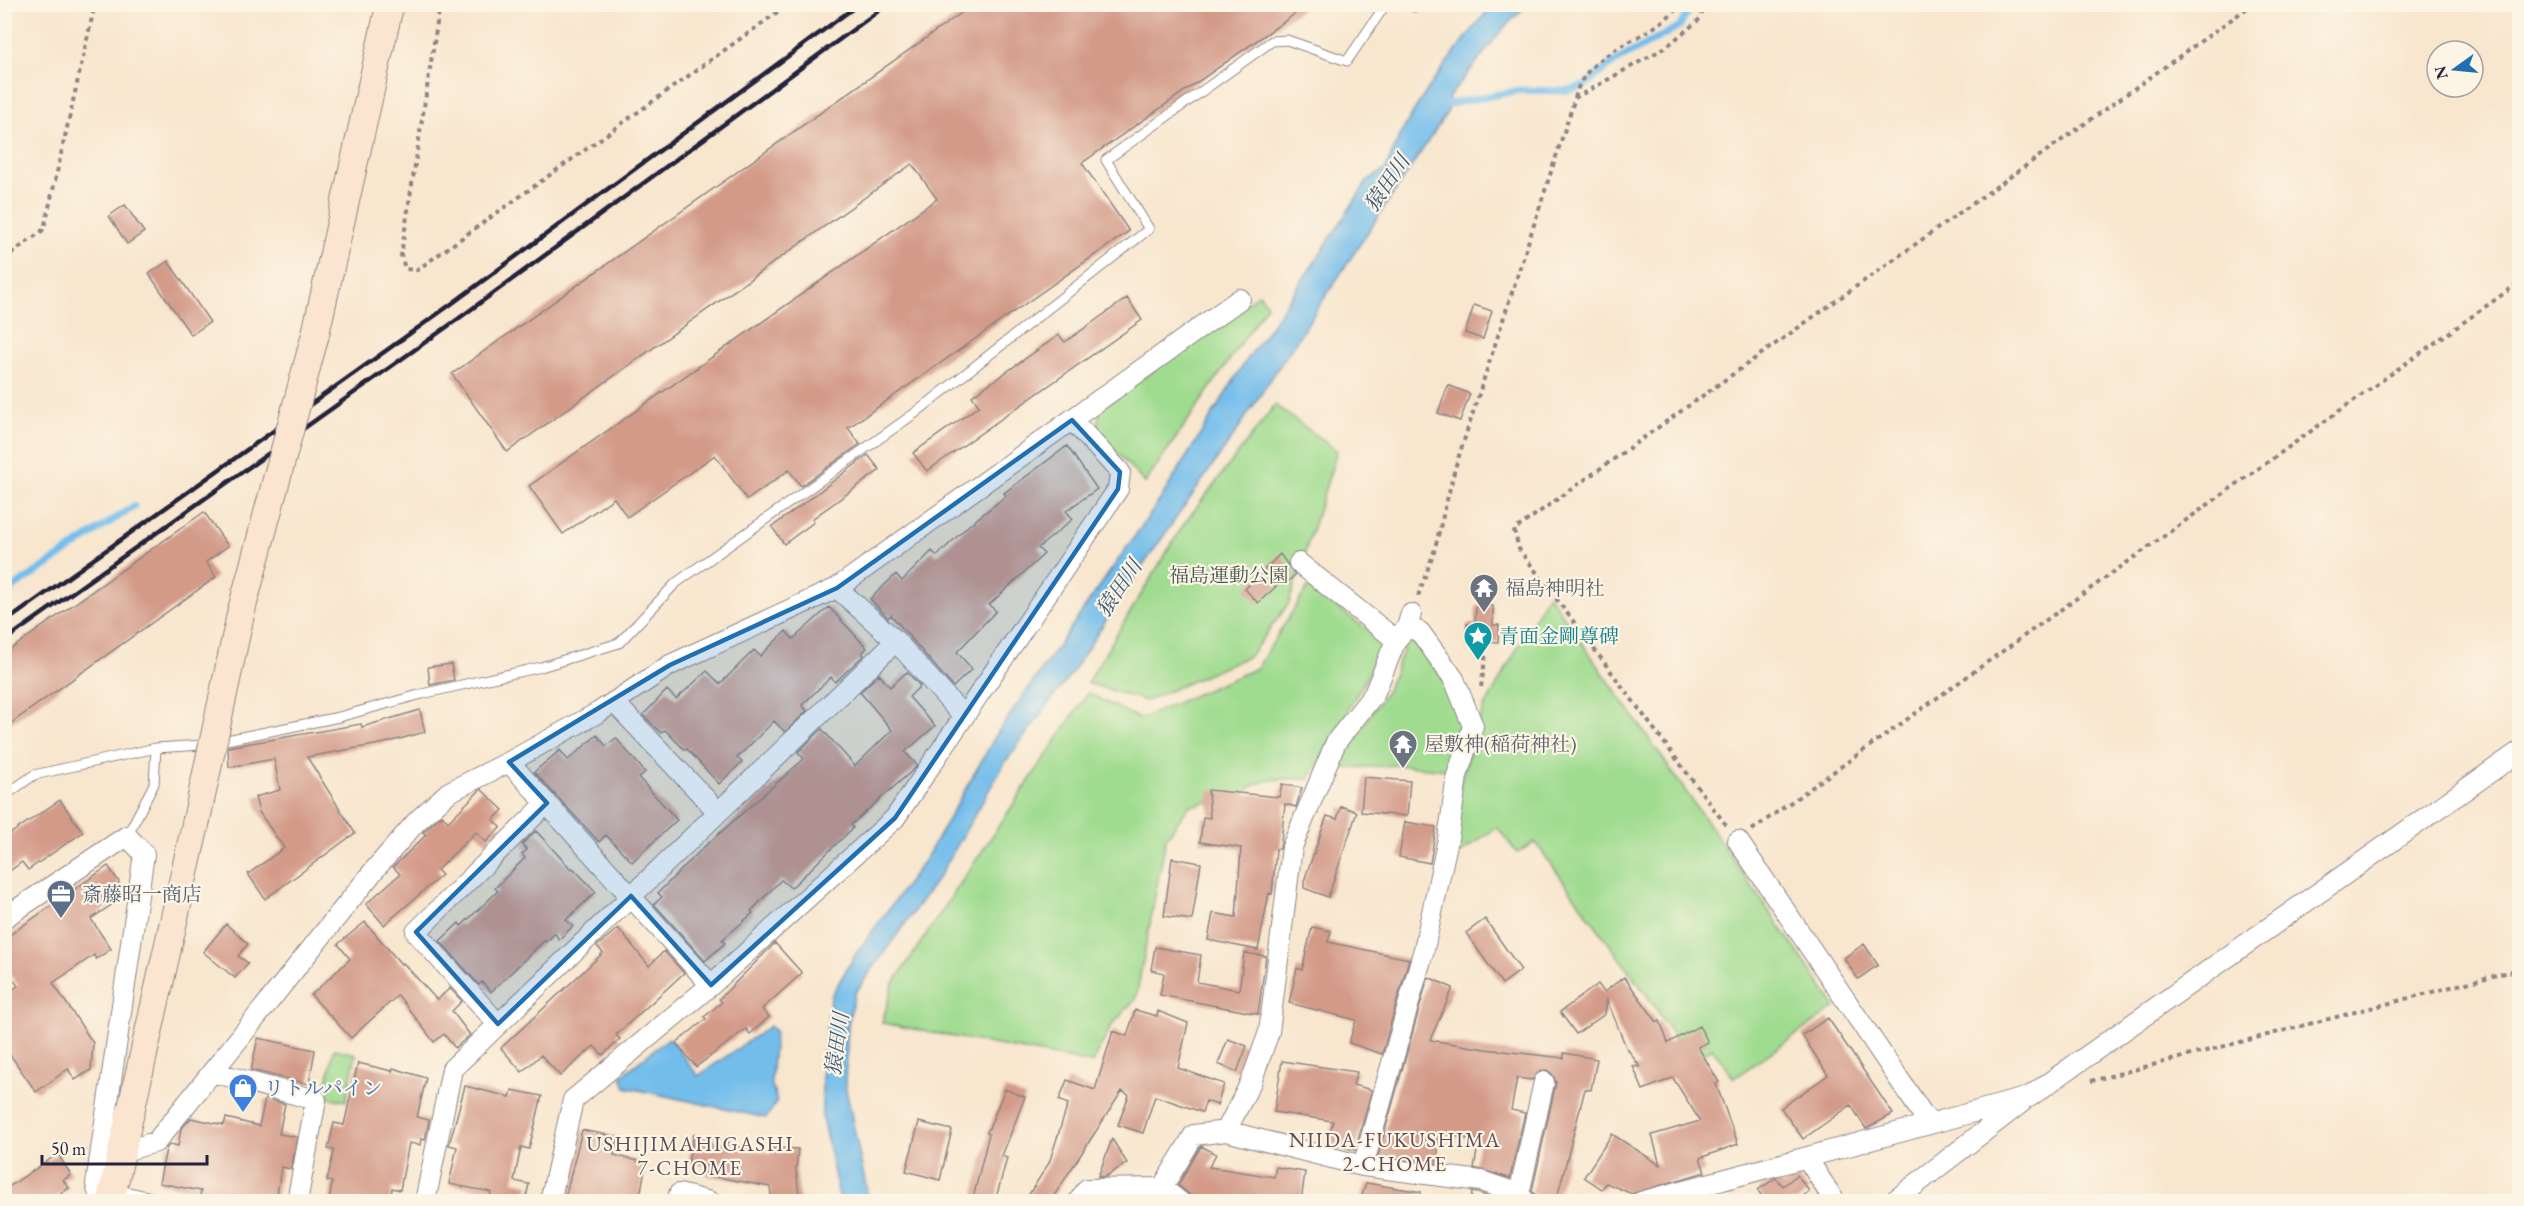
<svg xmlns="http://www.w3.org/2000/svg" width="2524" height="1206" font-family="'EB Garamond','Noto Serif JP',serif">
	<rect width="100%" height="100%" fill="#fcf5e5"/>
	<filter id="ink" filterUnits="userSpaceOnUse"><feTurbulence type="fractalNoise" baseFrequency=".0167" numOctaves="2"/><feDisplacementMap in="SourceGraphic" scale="12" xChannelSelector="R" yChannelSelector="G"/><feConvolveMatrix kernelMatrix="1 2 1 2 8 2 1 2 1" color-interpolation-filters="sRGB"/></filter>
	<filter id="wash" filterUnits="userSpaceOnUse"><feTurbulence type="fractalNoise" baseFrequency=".008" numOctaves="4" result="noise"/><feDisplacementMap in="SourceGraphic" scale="24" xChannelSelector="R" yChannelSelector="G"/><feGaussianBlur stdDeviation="1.35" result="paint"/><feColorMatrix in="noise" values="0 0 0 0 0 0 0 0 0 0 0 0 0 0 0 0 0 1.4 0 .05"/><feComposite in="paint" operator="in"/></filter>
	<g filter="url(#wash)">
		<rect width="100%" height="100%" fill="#f8e6ce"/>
		<path fill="#a0dc90" stroke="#617f66" stroke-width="1.5" d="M1259 294 1267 305 1145 483 1098 432 1099 410Z
			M1275 405 1337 451 1289 603 1250 656 1146 701 1087 683 1184 524Z
			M1308 587 1386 643 1309 779C1279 779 1252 775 1235 804L1208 802 1189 806 1166 838 1136 998 1112 1025 1092 1063 882 1023 893 984 1088 693 1140 719 1257 668Z
			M1548 594 1836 1007 1734 1078 1712 1048 1691 1064 1653 1004 1535 842 1517 853 1497 827 1451 860 1461 780 1483 710Z
			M1407 642 1421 647 1456 699 1462 723 1448 770 1398 765 1335 769 1387 690Z
			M334 1049 356 1054 346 1101 324 1097Z"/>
		<path fill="#73bdeb" stroke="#4a7093" stroke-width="1.5" d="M1493 4 1527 5 1504 28 1449 97 1448 111 1232 438 1121 597 1073 671 1004 764 940 875 855 993 848 1024 845 1084 869 1201H840L822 1117V1066L831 996 855 955 926 858 998 732 1160 500 1242 367 1317 259 1368 180 1386 169C1406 110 1454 53 1493 4Z
			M770 1026 775 1031 771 1082 777 1102 766 1118 625 1087 621 1076 669 1038 698 1076Z"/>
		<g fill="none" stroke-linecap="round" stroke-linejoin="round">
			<path stroke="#73bdeb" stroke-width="7" d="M1440 106 1520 90 1565 91 1584 86 1614 62 1680 26 1692 4
				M4 594 134 506"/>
		</g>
		<g id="blocks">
			<path fill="#d39a88" d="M974 4H1309L1082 163 1129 231 848 428 860 444 801 486 789 470 747 500 715 455 627 517 614 498 563 534 529 486 937 199 912 164 507 452 452 374Z
				M125 205 144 232 127 244 109 216Z
				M168 261 210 322 191 335 149 274Z
				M1127 298 1142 320 927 471 913 453 979 406 972 396 1059 335 1065 342Z
				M1474 305 1492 311 1483 339 1465 333Z
				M1448 385 1470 394 1460 421 1438 413Z
				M1067 446 1097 489 1066 511 1073 519 1038 548 1044 554 989 605 996 611 957 652 972 669 953 687 891 615 888 618 870 599 896 574 902 581 932 551 937 556 969 525 1006 496 1004 493Z
				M868 455 880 470 812 519 814 522 784 544 772 527Z
				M204 512 228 546 206 562 216 577 4 728V654Z
				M1280 554 1295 575 1284 585 1281 582 1258 603 1245 589Z
				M1476 606H1493V625H1499L1498 642 1467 641V624H1475Z
				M829 607 867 648 862 653 864 655 835 682 831 677 802 705 807 711 785 732 774 721 737 758 742 762 719 784 687 749 685 750 665 730 661 733 643 715 667 690 676 699 707 671 720 684 754 650 760 656 786 631 793 639Z
				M451 664 454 680 430 685 428 667Z
				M907 672 920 686 909 697 935 726 905 752 917 765 914 769 851 825 853 828 791 888 781 880 751 911 753 913 722 940 725 943 705 961 654 904 662 897 658 893 704 847 804 759 798 752 822 729 855 766 892 730 860 692 879 674 890 687Z
				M420 710 425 732 385 743 307 757 355 833 265 899 248 874 284 848 259 812 255 797 280 790 274 759 229 767 228 747 361 724 362 727Z
				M597 735 606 746 616 738 645 772 639 778 677 820 632 862 606 835 599 842 534 772 560 750 568 760Z
				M1364 777 1410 781 1407 816 1361 812Z
				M1282 784 1302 788 1296 807 1285 804 1281 842 1280 849H1276L1272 894 1269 893 1258 950 1208 940 1213 913 1236 917 1241 848 1200 842 1203 817 1210 818 1208 790 1279 797Z
				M481 789 503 810 493 820 501 827 486 842 476 832 437 870 442 875 384 925 366 904 400 874 393 867 426 835 423 832 426 829 442 815 448 822Z
				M60 800 83 832 28 870 22 862 4 875V838Z
				M1341 806 1357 812 1328 897 1304 888V881L1327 816 1337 819Z
				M1405 822 1436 827 1430 863 1399 857Z
				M536 831 571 869 573 868 596 892 566 920 573 926 559 940 555 933 546 942 545 940 491 992 482 982 479 985 440 941 459 923 461 926 498 891 495 888 525 858 522 854 527 850 522 844Z
				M1172 858 1201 863 1192 920 1164 916Z
				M108 866 119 882 117 901 91 919 111 949 96 959 94 955 53 983 93 1043 91 1070 75 1080 68 1069 36 1092 4 1046V995L18 986 4 966V939Z
				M1485 919 1521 970 1502 984 1466 933Z
				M365 922 401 964 403 963 437 1000 450 988 462 1001 452 1011 470 1035 455 1048 444 1034 434 1042 398 995 351 1038 311 995 350 959 338 944Z
				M226 924 248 944 238 956 248 963 235 978 203 952Z
				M1312 927 1331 931 1328 942 1409 959 1382 1054 1349 1043 1356 1020 1289 1003 1297 968 1302 970Z
				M618 928 649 966 664 951 684 973 616 1035 620 1039 603 1055 594 1046 560 1076 541 1055 522 1072 501 1048 603 953 597 946Z
				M775 943 802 973 762 1009 769 1017 750 1034 746 1029 696 1067 676 1043 706 1019 704 1017 722 1002 719 999Z
				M1864 944 1878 965 1858 979 1844 958Z
				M1155 947 1201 955 1197 982 1239 990 1244 953 1266 956 1258 1014 1160 995 1164 973 1151 970Z
				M1428 977 1453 988 1430 1040 1485 1049 1564 1058V1053L1597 1059 1591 1090 1585 1089 1556 1202 1537 1197 1532 1191 1556 1082 1552 1074 1547 1070 1540 1071 1532 1080 1517 1078 1511 1110 1525 1113 1510 1178 1474 1168 1479 1140 1441 1133 1436 1163 1378 1156Z
				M1624 977 1657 1022 1660 1021 1668 1043 1699 1026 1708 1042 1698 1047 1719 1082 1716 1084 1738 1144 1700 1158 1705 1172 1632 1194 1606 1183 1602 1189 1584 1177 1612 1134 1660 1165 1652 1135 1700 1121 1673 1078 1643 1090 1633 1066 1640 1067 1626 1047 1607 1000 1605 1014 1576 1034 1560 1012 1598 984 1604 992Z
				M1135 1010 1157 1016 1158 1011 1188 1023 1178 1068 1224 1084 1217 1105 1206 1101 1202 1112 1155 1096 1143 1133 1118 1125 1129 1095 1122 1091 1050 1202H1024L1049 1163 1068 1104 1059 1100 1067 1080 1095 1090 1113 1031 1127 1036Z
				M1828 1018 1893 1114 1866 1129 1851 1105 1803 1139 1781 1108 1828 1075 1802 1035Z
				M258 1038 315 1050 309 1084 251 1070Z
				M1228 1039 1247 1046 1237 1072 1218 1064Z
				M1282 1061 1357 1072 1353 1085 1372 1090 1355 1150 1327 1143 1333 1121 1274 1112Z
				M358 1063 392 1071 393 1068 426 1078 417 1117 429 1120 425 1140 421 1139 420 1145 409 1143 400 1190 392 1188 390 1202H329L332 1182 327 1181 334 1150 328 1149 334 1123 344 1125Z
				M465 1086 510 1097 512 1090 542 1096 529 1149 521 1147 514 1181 529 1184 525 1202H489L491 1192 449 1184 457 1147 449 1145Z
				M1005 1089 1025 1097 1002 1156 1007 1158 995 1202H975L973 1198 989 1134 987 1133Z
				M265 1099 285 1104 279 1134 297 1137 291 1169 281 1167 276 1202H199L201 1191 159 1183 166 1149 170 1144 178 1146 181 1129 191 1118 224 1125 226 1118 259 1126Z
				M919 1122 952 1130 940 1180 906 1171Z
				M582 1130 618 1137 614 1155 646 1163 639 1202H564Z
				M694 1134 729 1142 728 1145 771 1153V1148L798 1149 796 1170 800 1202H772L770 1187 706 1175 708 1166 688 1162Z
				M1112 1139 1127 1163 1105 1177H1098Z
				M1201 1146 1216 1154 1209 1167 1274 1177 1276 1167 1305 1172 1301 1202H1194L1192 1197 1178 1185Z
				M58 1154 71 1175 63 1180 69 1188 49 1202H4V1190Z
				M1797 1175 1809 1191 1796 1202H1765L1758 1190 1776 1178 1783 1186Z
				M1366 1183 1421 1192 1420 1202H1360Z
				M1472 1192 1478 1193 1504 1202H1471Z"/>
		</g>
	</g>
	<g filter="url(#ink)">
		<use href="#blocks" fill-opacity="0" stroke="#8d8484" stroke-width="1.5"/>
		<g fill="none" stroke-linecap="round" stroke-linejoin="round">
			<g stroke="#8d8484" stroke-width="11">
				<path id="lane" d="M1410 4 1414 7 1416 4
					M4 796 34 775 156 748 202 745 339 717 422 694 541 667 619 643 676 583 918 411 1149 229 1106 160 1272 41 1287 40 1347 61 1386 4
					M127 836 154 784 156 748"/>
			</g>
			<g stroke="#8d8484" stroke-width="22">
				<path id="street" d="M1299 563 1396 640
					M837 588 896 641 963 716
					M614 702 718 812
					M509 762 711 985
					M1738 841 1928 1122
					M4 918 127 836 144 854 96 1184 101 1202
					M498 1024 416 932 547 803
					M213 1072 316 1100 297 1202
					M1226 1131 1251 1082 1269 1032 1292 847 1336 742 1374 694 1396 640 1407 627 1411 614
					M124 1151 156 1142 376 868 417 821 449 792 509 762 599 712 670 665 837 588 1240 299
					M1807 1158 1835 1202
					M1363 1166 1424 949 1448 839 1457 776 1473 726 1454 679 1420 632 1407 627
					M1162 1188 1180 1202
					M1519 1194 1544 1082
					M108 1202 112 1194 149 1202
					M425 1202 452 1069 896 641
					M550 1202 573 1100 711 985 895 818 1118 489 1120 472 1072 420
					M678 1202 679 1194 710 1202
					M1078 1202 1087 1189 1162 1188 1194 1135 1226 1131 1363 1166 1481 1181 1519 1194 1526 1202
					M1641 1202 2029 1097 2520 751
					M1893 1202 2022 1102"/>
			</g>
			<g stroke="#8d8484" stroke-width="29">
				<path id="secondary" d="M315 336 390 4
					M112 1194 196 822"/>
			</g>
			<path stroke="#8d8484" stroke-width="4" stroke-dasharray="4.5 4.5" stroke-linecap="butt" d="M440 4 401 255 405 269 417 270 789 4
				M2508 4 2520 20
				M1575 98C1586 47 1651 43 1680 4
				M4 259 42 231 45 225 95 4
				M1418 596 1434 552 1455 468 1575 98 1666 47 1700 19 1705 4
				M1481 687 1486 653 1483 643
				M1726 825 1519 549 1514 530 2253 4
				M1752 830 2520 282
				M2091 1081 2520 969"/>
			<use href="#lane" stroke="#fff" stroke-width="9"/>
			<use href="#street" stroke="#fff" stroke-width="20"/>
			<use href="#secondary" stroke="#fce5d0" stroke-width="27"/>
			<path stroke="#22223b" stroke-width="4.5" d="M4 623 450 305 859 4
				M4 641 458 319 888 4"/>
			<g stroke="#8d8484" stroke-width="29" stroke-linecap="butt">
				<path id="secondary-bridge" d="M196 822 241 612 315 336"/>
			</g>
			<use href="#secondary-bridge" stroke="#fce5d0" stroke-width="27"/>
		</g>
	</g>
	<path fill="#1f6fb2" fill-opacity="0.2" stroke="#1f6fb2" stroke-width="4.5" stroke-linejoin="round" d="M1072 420 1120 472 1118 489 895 818 711 985 631 896 498 1024 416 932 547 803 509 762 670 665 837 588Z"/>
	<defs>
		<g id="temple-pin" transform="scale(1.5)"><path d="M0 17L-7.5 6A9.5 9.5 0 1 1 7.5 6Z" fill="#6b7280" stroke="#fcf5e5"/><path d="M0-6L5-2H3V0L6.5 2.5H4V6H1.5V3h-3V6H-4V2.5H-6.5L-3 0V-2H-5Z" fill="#fff"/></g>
		<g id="sight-pin" transform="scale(1.5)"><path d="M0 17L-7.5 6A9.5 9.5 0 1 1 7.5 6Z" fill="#0f9aa8" stroke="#fcf5e5"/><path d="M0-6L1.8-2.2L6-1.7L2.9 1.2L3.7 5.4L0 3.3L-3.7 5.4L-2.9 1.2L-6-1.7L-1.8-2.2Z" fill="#fff"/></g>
		<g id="office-pin" transform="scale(1.5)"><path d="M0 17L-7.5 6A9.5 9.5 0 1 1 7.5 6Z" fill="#5c6f8a" stroke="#fcf5e5"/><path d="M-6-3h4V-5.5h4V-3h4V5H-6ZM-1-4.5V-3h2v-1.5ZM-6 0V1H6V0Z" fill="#fff"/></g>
		<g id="shop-pin" transform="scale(1.5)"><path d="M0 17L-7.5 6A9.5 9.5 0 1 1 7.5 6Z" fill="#3f7fe0" stroke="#fcf5e5"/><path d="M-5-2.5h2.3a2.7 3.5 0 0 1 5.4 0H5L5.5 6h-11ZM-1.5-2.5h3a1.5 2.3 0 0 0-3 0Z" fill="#fff"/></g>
	</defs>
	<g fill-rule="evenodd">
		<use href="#temple-pin" x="1484" y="588"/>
		<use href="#sight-pin" x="1478" y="636"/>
		<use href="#temple-pin" x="1403" y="744"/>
		<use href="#office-pin" x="61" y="894"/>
		<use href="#shop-pin" x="243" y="1088"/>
	</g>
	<g text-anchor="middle" stroke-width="4.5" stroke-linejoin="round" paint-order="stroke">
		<g font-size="20" fill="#485a54" stroke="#fcf5e5">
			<text x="1229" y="582">福島運動公園</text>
		</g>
		<g font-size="20" fill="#5b616d" stroke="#fcf5e5" text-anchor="start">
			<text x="1505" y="595">福島神明社</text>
			<text x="1424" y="751">屋敷神(稲荷神社)</text>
		</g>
		<g font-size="20" fill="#0d838f" stroke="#fcf5e5" text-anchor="start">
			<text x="1499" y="643">青面金剛尊碑</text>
		</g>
		<g font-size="20" fill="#4e5e75" stroke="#fcf5e5" text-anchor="start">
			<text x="82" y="901">斎藤昭一商店</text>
		</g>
		<g font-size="20" fill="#366cbe" stroke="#fcf5e5" text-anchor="start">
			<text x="264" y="1095">リトルパイン</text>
		</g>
		<g font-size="21" font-style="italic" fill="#3e5879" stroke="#fcf5e5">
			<text transform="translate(1387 183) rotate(-56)" y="7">猿田川</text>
			<text transform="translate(1119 588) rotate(-56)" y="7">猿田川</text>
			<text transform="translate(837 1044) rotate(-82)" y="7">猿田川</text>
		</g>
		<g font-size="21" letter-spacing="1.5" fill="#604c56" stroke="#fcf5e5">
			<text x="1395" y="1147">NIIDA-FUKUSHIMA<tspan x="1395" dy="24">2-CHOME</tspan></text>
			<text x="690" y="1151">USHIJIMAHIGASHI<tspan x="690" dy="24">7-CHOME</tspan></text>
		</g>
	</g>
	<rect width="2524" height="1206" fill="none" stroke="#fcf5e5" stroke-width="24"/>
	<g transform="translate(2455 69) rotate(255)"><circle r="28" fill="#fcf5e5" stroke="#a5a1a1" stroke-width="1.5"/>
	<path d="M0-4.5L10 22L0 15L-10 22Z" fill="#1f6fb2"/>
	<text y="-9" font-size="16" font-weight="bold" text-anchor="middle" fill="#22223b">N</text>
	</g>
	<path d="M42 1155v9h165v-9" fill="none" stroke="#22223b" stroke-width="3"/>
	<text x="51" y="1155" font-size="18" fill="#22223b" stroke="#fcf5e5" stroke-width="4.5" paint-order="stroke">50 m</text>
</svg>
